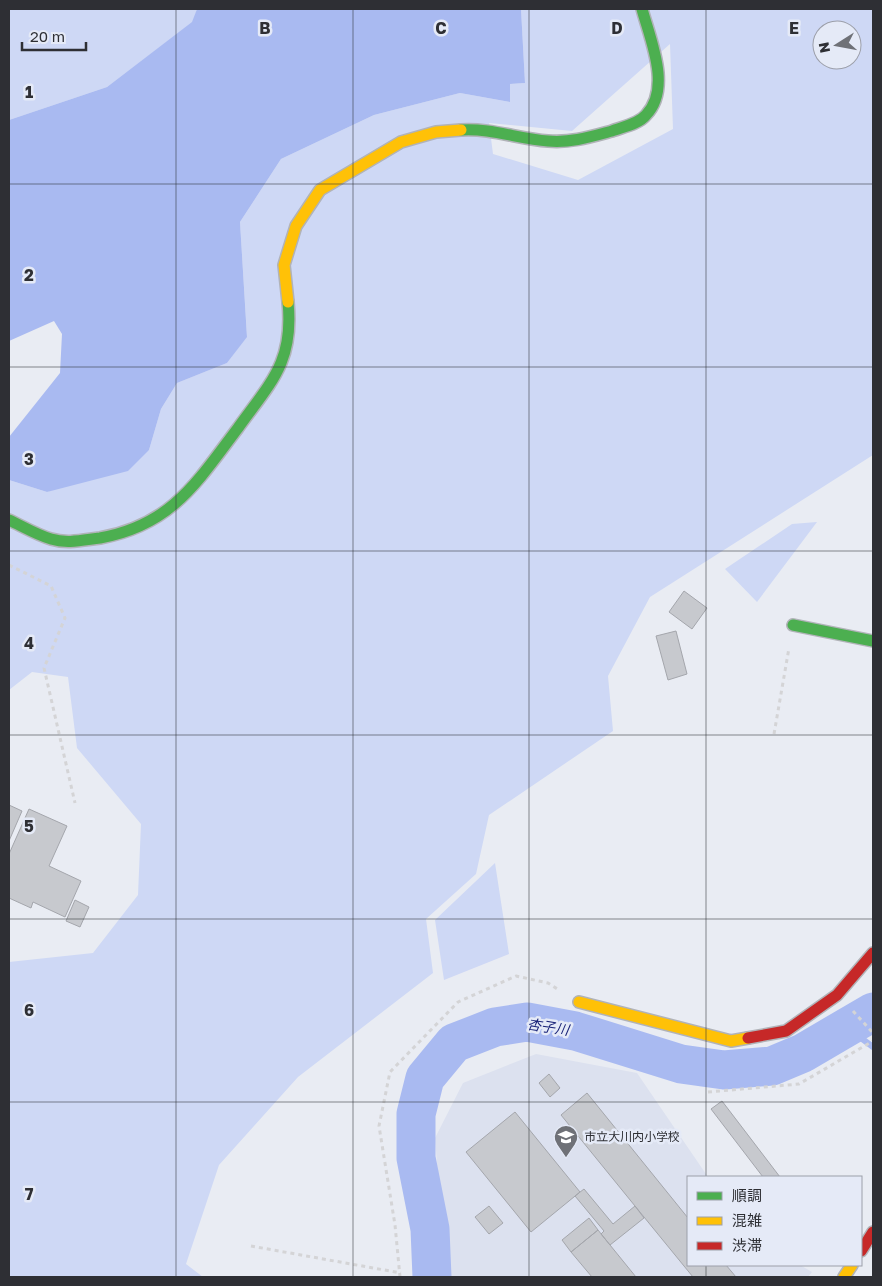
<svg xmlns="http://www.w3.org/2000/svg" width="882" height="1286" font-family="'Golos Text','Noto Sans JP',sans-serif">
	<rect width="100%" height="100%" fill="#e9ecf3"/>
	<path fill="#dce1ef" d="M536 1054 637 1073 708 1177H688V1265H800L812 1272 808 1277H446L435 1138 463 1083Z"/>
	<path fill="#ced8f5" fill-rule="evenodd" d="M9 9H197L193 22 107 87 9 120Z
		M521 9H873V455L650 597 608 676 613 731 489 815 476 874 426 919 433 973 298 1077 219 1165 186 1264 203 1277H9V962L93 953 138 895 141 824 77 748 68 677 32 672 9 690V480L47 492 149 450 161 409 177 383 227 363 247 336 240 222 281 159 374 115 460 93 510 102V84L525 83ZM822 30H852V60H822ZM670 44 673 129 578 180 493 154 489 123 572 131Z
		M817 522 757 602 725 569 792 524Z
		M495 863 509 954 444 980 435 920Z"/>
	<path fill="#a9baf1" d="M197 9H521L525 83 510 84V102L460 93 374 115 281 159 240 222 247 337 227 363 177 383 161 409 149 450 128 471 47 492 9 480V437L60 373 62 334 54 321 9 341V120L107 87 192 22Z"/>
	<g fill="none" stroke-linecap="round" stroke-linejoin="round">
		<path stroke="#a9baf1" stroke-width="6" d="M849 1029 873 1047"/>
		<path stroke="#a9baf1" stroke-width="39" d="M432 1277 430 1229 416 1158V1114L425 1078 454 1043 495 1027 527 1022 575 1031 681 1064 724 1070 772 1066 803 1053 873 1012"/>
	</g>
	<path fill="#c7c9ce" stroke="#a4a6ac" d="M684 591 707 608 692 629 669 612Z
		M676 631 687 674 668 680 656 636Z
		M9 805 22 811 9 841Z
		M29 809 67 826 49 866 81 881 65 917 33 902 31 908 9 898V854Z
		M75 900 89 907 80 927 66 921Z
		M549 1074 560 1088 550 1097 539 1083Z
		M587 1093 688 1218V1265H726L736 1277H693L635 1206 561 1115Z
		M722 1101 780 1177H763L711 1109Z
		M515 1112 580 1192 531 1232 466 1152Z
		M584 1189 613 1224 635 1206 644 1218 610 1245 601 1234 604 1231 575 1196Z
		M489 1206 503 1223 489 1234 475 1217Z
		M589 1218 598 1230 571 1252 562 1240Z
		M598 1230 610 1245 636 1277H592L571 1252Z"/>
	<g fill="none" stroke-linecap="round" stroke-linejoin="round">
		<g stroke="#b1b3b8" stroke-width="14">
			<path id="fast" d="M461 130C491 128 519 139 548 141 571 143 590 137 612 131 622 127 639 124 646 115 672 88 650 39 642 9
				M9 520C22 526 37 535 51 539 67 544 83 540 100 538 172 525 197 482 238 428 271 382 294 362 288 302
				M793 625 873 641"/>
		</g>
		<g stroke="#b1b3b8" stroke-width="14">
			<path id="slow" d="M288 302 284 265 296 226 320 190 401 142 436 132 461 130
				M579 1002 731 1041 748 1038
				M844 1277 852 1265"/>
		</g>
		<g stroke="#b1b3b8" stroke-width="14">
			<path id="jam" d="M748 1038 786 1031 837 995 873 953
				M861 1251 873 1232"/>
		</g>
		<path stroke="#d4d4d6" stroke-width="3" stroke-dasharray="4 4" stroke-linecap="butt" d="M9 565 51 586 65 618 44 668 75 803
			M774 734 789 648
			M853 1011 873 1033
			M708 1092 799 1084 873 1041
			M251 1246 401 1273
			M400 1277 395 1225 379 1126 390 1072 458 1002 516 976 548 983 559 990"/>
		<use href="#fast" stroke="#4caf50" stroke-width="11"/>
		<use href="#slow" stroke="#ffc107" stroke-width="11"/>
		<use href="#jam" stroke="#c62828" stroke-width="11"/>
	</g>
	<path fill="none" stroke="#2e2f34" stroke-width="1" stroke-opacity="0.55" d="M176 9V1277M353 9V1277M529 9V1277M706 9V1177M9 184H873M9 367H873M9 551H873M9 735H873M9 919H873M9 1102H873M706 1265V1277"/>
	<defs>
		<g id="school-pin" transform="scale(1.25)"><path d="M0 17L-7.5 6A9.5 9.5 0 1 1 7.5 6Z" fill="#6f7177" stroke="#e5eaf7"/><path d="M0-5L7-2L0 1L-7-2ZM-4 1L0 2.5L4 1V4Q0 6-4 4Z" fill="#fff"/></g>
	</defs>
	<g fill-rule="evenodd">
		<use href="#school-pin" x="566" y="1137"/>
	</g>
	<g text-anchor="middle" stroke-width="5" stroke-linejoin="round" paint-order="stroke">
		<g font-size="12" fill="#2e2f34" stroke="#e5eaf7" text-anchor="start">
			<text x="584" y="1141">市立大川内小学校</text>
		</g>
		<g font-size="14" font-style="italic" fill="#1a2479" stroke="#e5eaf7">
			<text transform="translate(548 1027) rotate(9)" y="5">杏子川</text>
		</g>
	</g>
	<g font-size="16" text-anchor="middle" font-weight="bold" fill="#2e2f34" stroke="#e5eaf7" stroke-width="5" stroke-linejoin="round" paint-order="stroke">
		<text x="265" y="34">B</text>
		<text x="441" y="34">C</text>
		<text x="617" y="34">D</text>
		<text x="794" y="34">E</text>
		<text x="29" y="98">1</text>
		<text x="29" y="281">2</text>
		<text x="29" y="465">3</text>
		<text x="29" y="649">4</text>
		<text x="29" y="832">5</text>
		<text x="29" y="1016">6</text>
		<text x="29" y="1200">7</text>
	</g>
	<rect width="882" height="1286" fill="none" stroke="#2e2f34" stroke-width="20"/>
	<rect x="687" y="1176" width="175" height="90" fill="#e5eaf7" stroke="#9c9fa9"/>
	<rect x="697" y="1192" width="25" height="8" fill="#4caf50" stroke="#9c9fa9"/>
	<text x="732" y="1201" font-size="15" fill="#2e2f34">順調</text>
	<rect x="697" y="1217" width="25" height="8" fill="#ffc107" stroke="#9c9fa9"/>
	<text x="732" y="1226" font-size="15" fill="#2e2f34">混雑</text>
	<rect x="697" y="1242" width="25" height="8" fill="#c62828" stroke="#9c9fa9"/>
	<text x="732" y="1251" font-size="15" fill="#2e2f34">渋滞</text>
	<g transform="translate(837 45) rotate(259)"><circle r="24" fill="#e5eaf7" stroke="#9c9fa9"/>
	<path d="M0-4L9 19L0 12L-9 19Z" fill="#6f7177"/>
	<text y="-8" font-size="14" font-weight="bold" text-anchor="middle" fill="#2e2f34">N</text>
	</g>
	<path d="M22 42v8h64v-8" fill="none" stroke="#2e2f34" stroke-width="2.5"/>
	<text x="30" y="42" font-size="15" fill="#2e2f34" stroke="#e5eaf7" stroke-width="4" paint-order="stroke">20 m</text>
</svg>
